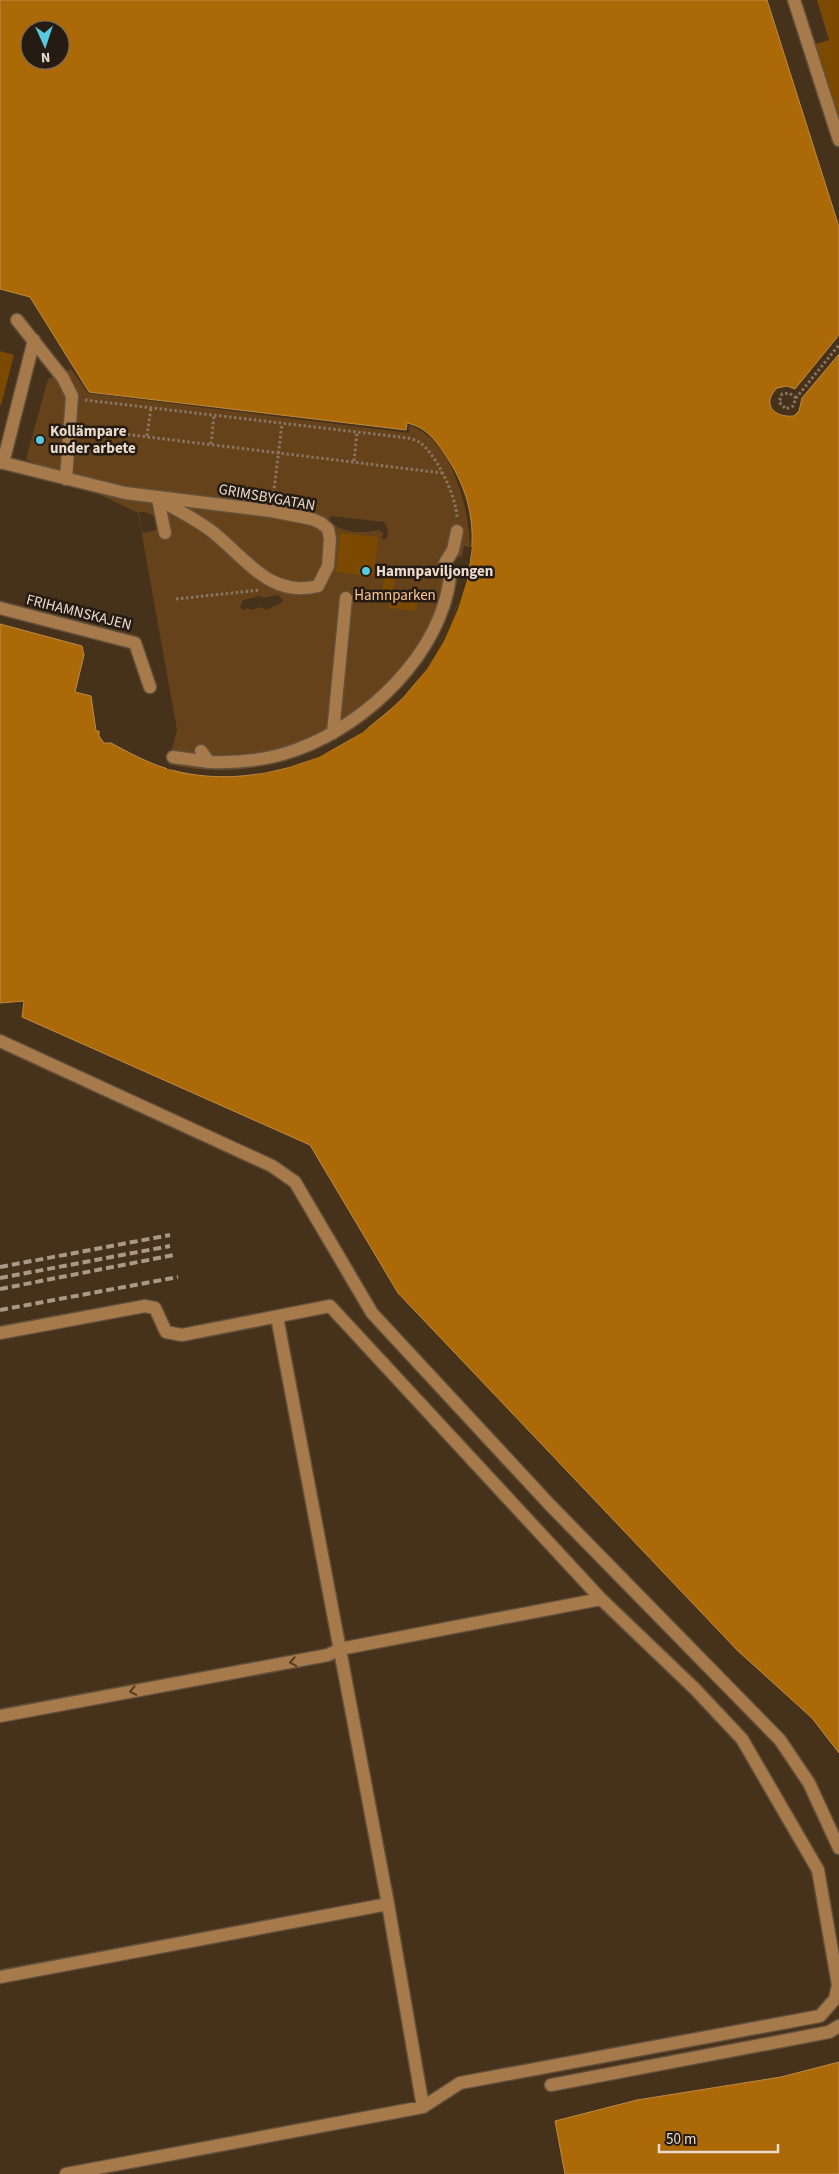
<svg xmlns="http://www.w3.org/2000/svg" width="839" height="2174" font-family="'Source Sans 3',sans-serif">
	<rect width="100%" height="100%" fill="#46311b"/>
	<path fill="#65421a" fill-rule="evenodd" d="M71 369 88 393 409 433V425C452 439 469 507 470 547L464 546 462 557 455 558 450 564 452 572 458 575C456 583 455 593 453 601 449 616 440 632 432 645 381 736 271 789 168 764L177 730 138 513 26 459 48 379ZM139 512C151 511 159 518 156 530L142 533ZM331 516 384 522 388 529 387 539H382L383 533 378 530C364 534 339 533 329 520ZM278 595 283 600 281 603 266 610 262 607 251 610 248 608 243 610 240 607 243 600 260 596 263 598Z"/>
	<path fill="#ac6908" stroke="#be8b43" fill-rule="evenodd" d="M0 0H767L839 227V335L795 389 787 386 777 388C761 404 774 418 794 416L799 411 802 398 839 354V1753L812 1718 738 1651 398 1293 310 1145 22 1017 24 1001 0 1003V624L82 646 84 655 75 692 91 696 96 731H99V736L104 743H111C128 752 146 762 165 768 195 778 233 779 263 773 311 765 353 742 390 710 412 692 428 666 441 641 473 580 488 521 448 459 437 442 427 427 407 423L406 430 89 392 30 297 0 289ZM30 30H60V60H30Z
		M839 2062V2174H565L555 2121 637 2100 781 2077Z"/>
	<path fill="#46311b" d="M470 547H472L467 580 458 609 444 641 427 669 404 696 363 732 319 757 289 767 263 773 219 776 167 769V766L219 773 263 771 289 765 319 754 362 730 402 695 424 667 441 640 456 608 468 568Z"/>
	<path fill="#7c4900" d="M817 0H839V130L813 45 829 40Z
		M0 351 14 355 1 405H0Z
		M340 533 378 537 375 567 396 570 393 594 418 597 416 611 389 608 390 601 381 600 384 578 336 572Z"/>
	<g fill="none" stroke-linecap="round" stroke-linejoin="round">
		<g stroke="#63503b" stroke-width="15">
			<path id="minor" d="M794 0 839 140
				M17 320 63 378 72 396 66 479
				M0 462 125 493 271 511 312 519 321 523 328 529 330 539 328 566 318 586C271 598 247 560 214 533 198 520 177 510 158 499
				M3 463 34 340
				M158 499 165 533
				M0 608 135 643 150 687
				M333 733 346 598
				M201 751 209 762C239 763 270 760 298 749 367 724 441 653 450 577L447 574 445 563 453 550 457 531
				M173 757 209 762
				M0 1041 272 1166 295 1182 372 1313 550 1505 780 1740 809 1783 839 1848
				M0 1333 145 1306 155 1308 166 1332 182 1335 330 1306 601 1599 695 1689 742 1739 818 1870 838 1985 835 1999 820 2016 460 2083 423 2107 66 2174
				M0 1716 328 1655 340 1649 601 1599
				M388 1904 423 2107
				M0 1977 388 1904 277 1317
				M551 2085 829 2032 839 2026"/>
		</g>
		<path stroke="#887563" stroke-width="3" stroke-dasharray="2.5 2.5" stroke-linecap="butt" d="M796 398 789 393 782 394 779 402 786 409 793 406 796 398 839 345
			M85 400 408 438C411 439 416 440 419 442 436 453 457 498 457 518
			M83 429 442 473
			M147 436 151 407
			M211 444 214 415
			M354 461 357 432
			M273 498 282 424
			M176 599 260 590"/>
		<use href="#minor" stroke="#a77a4b" stroke-width="12"/>
		<path stroke="#a99988" stroke-width="4" stroke-dasharray="8 4" stroke-linecap="butt" d="M0 1267 170 1235
			M0 1278 170 1246
			M0 1289 174 1255
			M0 1310 178 1277"/>
	</g>
	<defs><path id="oneway-chevron" d="M-2-3.5L2.5 0L-2 3.5" fill="none" stroke-width="1.6" stroke-linecap="round" stroke-linejoin="round" transform="scale(1.25)"/></defs>
	<g stroke="#523c26">
		<use href="#oneway-chevron" transform="translate(293 1662) rotate(169)"/>
		<use href="#oneway-chevron" transform="translate(133 1691) rotate(169)"/>
	</g>
	<g fill="#58c9e3" stroke="#251b12" stroke-width="2">
		<circle cx="40" cy="440" r="5"/>
		<circle cx="366" cy="571" r="5"/>
	</g>
	<g text-anchor="middle" stroke-width="5" stroke-linejoin="round" paint-order="stroke">
		<g font-size="15" font-weight="bold" fill="#e9dbce" stroke="#251b12" text-anchor="start">
			<text x="50" y="436">Kollämpare<tspan x="50" dy="17">under arbete</tspan></text>
			<text x="376" y="576">Hamnpaviljongen</text>
		</g>
		<g font-size="15" fill="#e9dbce" stroke="#251b12">
			<text transform="translate(267 497) rotate(10)" y="5">GRIMSBYGATAN</text>
			<text transform="translate(79 612) rotate(14)" y="5">FRIHAMNSKAJEN</text>
		</g>
		<g font-size="15" fill="#fec790" stroke="#251b12">
			<text x="395" y="600">Hamnparken</text>
		</g>
	</g>
	<g transform="translate(45 45) rotate(177)"><circle r="24" fill="#251b12" stroke="#73685d"/>
	<path d="M0-4L9 19L0 12L-9 19Z" fill="#58c9e3"/>
	<text y="-8" font-size="14" font-weight="bold" text-anchor="middle" fill="#e9dbce">N</text>
	</g>
	<path d="M659 2144v8h119v-8" fill="none" stroke="#e9dbce" stroke-width="2.5"/>
	<text x="666" y="2144" font-size="15" fill="#e9dbce" stroke="#251b12" stroke-width="4" paint-order="stroke">50 m</text>
</svg>
